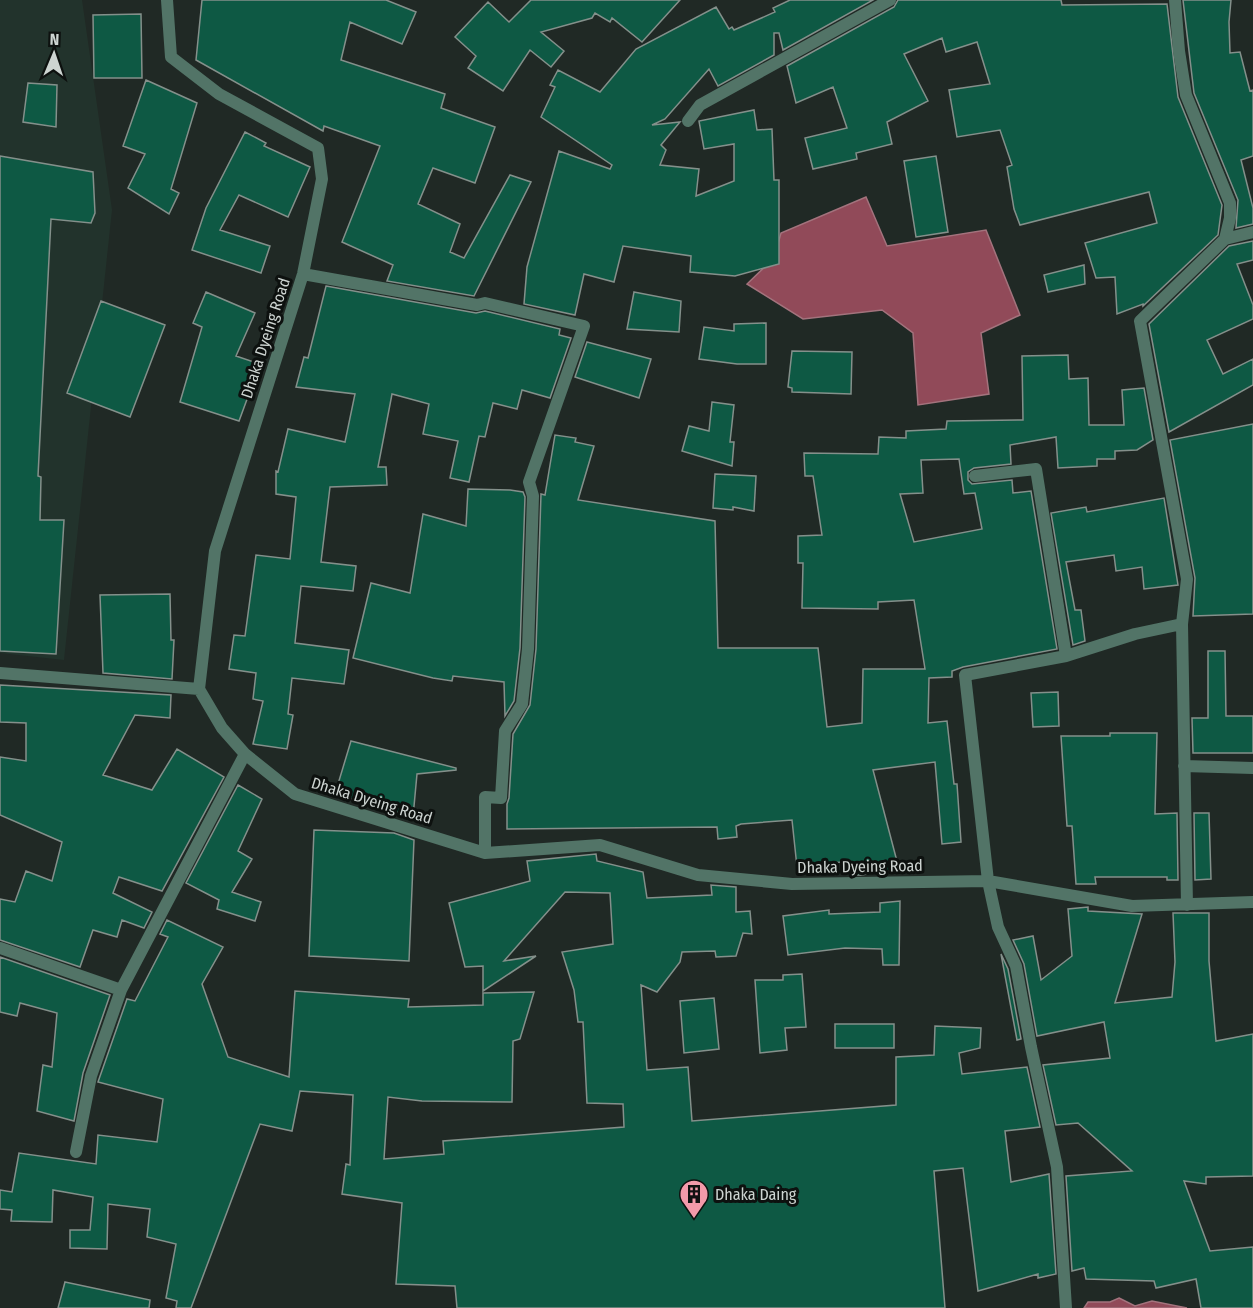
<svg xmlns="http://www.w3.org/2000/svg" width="1253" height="1308" font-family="'Fira Sans Condensed',sans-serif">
	<rect width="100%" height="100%" fill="#202925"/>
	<path fill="#22332c" d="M0 0H82L112 210 64 660 0 653Z"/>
	<path fill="#914a59" stroke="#a3737d" stroke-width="1.5" d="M866 197 887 246 986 230 1020 315 981 333 989 394 918 405 913 333 882 310 803 319 747 284 774 258 781 233Z
		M1119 1298 1135 1306 1152 1301 1187 1308H1084L1088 1302H1110Z"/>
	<path fill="#0e5944" stroke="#84908b" stroke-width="1.5" fill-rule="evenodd" d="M202 0H386L416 12 402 44 350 22 341 60 445 94 441 108 495 127 475 183 433 168 418 204 460 224 450 252 464 258 510 175 531 182 474 296 387 281 393 265 342 242 380 146 324 126 323 131 196 60Z
		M531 0H680L642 42 612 18 610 22 595 13 592 18 541 32 564 51 551 67 530 50 503 91 468 68 476 56 455 37 488 2 509 22Z
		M790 0H873L783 50 779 33H774V55L718 86 709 69 665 119 652 125 680 122 661 145 666 150 660 165 699 169 696 196 734 181V144L704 149 699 121 754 110 757 130 772 129 774 180H779V264L735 276 690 272 691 256 623 246 614 282 584 274 575 315 524 304 527 267 559 151 610 169 612 165 541 117 555 87 550 85 558 70 600 92 636 49 716 7 729 29 732 27 734 30 775 12 773 8Z
		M898 0H1061L1062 5 1167 4 1178 97 1222 205 1218 235 1143 306V304L1117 314 1115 277 1096 278 1085 243 1157 223 1149 192 1020 225 1014 209 1007 167 1012 165 1000 130 957 137 949 90 990 84 977 42 946 52 942 38 904 54 928 101 887 122 892 144 856 153 857 159 813 169 805 138 847 128 833 87 796 103 787 66 894 7Z
		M1183 0H1231L1229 22 1230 53 1240 52 1250 91 1253 90V156L1241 160 1253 208V224L1236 228 1238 200 1194 93Z
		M141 14 142 78H94L93 15Z
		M146 80 197 103 171 189 179 193 169 214 128 188 145 154 123 146Z
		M28 83 57 85 56 127 23 122Z
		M245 132 266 143 264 146 310 167 288 217 239 195 220 230 270 246 261 273 192 250 206 208Z
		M0 156 93 172 95 213 91 223 51 219 38 476 41 477 40 520H64L56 654 0 651Z
		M936 156 948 232 916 237 904 161Z
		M1253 241V260L1237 264 1253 305V319L1207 340 1223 374 1253 359V385L1169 432 1149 324 1229 246Z
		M1084 265 1085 284 1048 292 1044 275Z
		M326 286 476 313 485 311 560 329 559 335 571 338 550 398 522 390 517 409 493 403 485 437 479 436 469 482 450 478 458 441 423 434 429 404 392 394 378 467H386L387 485 330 487 321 562 356 566 353 591 301 586 295 643 349 650 344 684 292 678 288 714 293 715 287 749 253 744 263 701 253 699 256 673 229 669 234 635 245 636 256 555 290 559 296 497 276 494V471L278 472 288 429 345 442 355 394 296 387 304 357 308 358Z
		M206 292 255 313 236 356 260 364 239 421 180 402 202 327 193 323Z
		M634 292 681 301 679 332 627 329Z
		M101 301 165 325 130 417 67 393Z
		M766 323V364H737L699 359 704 327 734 331V324Z
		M587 342 651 359 639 398 575 377Z
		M792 351 852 352 851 394 792 392V388L788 387Z
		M1068 355 1069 379 1088 378 1089 425H1124L1122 390 1144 388 1153 440 1137 450 1115 451V459H1097V466L1058 468 1056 437 1010 445 1011 464 974 468 968 472V480L972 484 1012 480 1013 493 1031 491 1057 649 963 667 952 671V677L929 678 928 723 947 721 954 784H957L961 842 942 844 935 762 873 770 899 869 861 875H854L850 861 797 867 792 820 741 824 736 826 737 837 718 839 717 827 507 829V804L509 798 513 734 530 705 536 649 541 494 545 495 555 435 576 438 575 442 594 446 578 500 715 521 718 648H818L827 727 862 723 863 669H925L914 600 878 602V609L802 608 803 563H798V536L822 535 813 476H805L804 453 878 454 879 437 906 438V431L946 429 947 421 1023 420 1022 356ZM959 459 964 494 975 493 982 529 914 542 900 494 923 493 921 460Z
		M712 402 734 405 730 442H734L732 466 682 451 689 426 709 431Z
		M1253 424V614L1193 616 1195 578 1170 440Z
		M715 474 756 476 754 511 733 507V510L713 508Z
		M468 489 510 490 523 492 525 497 520 648 514 701 505 716 504 682 453 676 452 681 433 678 353 658 371 583 410 593 423 514 466 526Z
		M1164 498 1178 585 1144 589 1142 567 1116 571 1114 555 1066 562 1075 610H1081L1085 641 1073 645 1051 513 1086 507 1087 512Z
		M170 594 171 640H174L172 679 103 673 100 595Z
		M1208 651H1225L1226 716H1253V753H1193L1192 718H1208Z
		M0 685 171 695 170 718 135 715 103 775 152 790 177 749 224 777 162 891 119 877 113 893 152 912 144 928 122 920 117 937 93 930 80 967 0 940V899L15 902 26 871 52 881 62 842 0 815V757L26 761V723L0 722Z
		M1058 692 1059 726 1033 727 1031 693Z
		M1110 733H1157L1155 814 1177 813 1178 880H1167V877H1095L1096 884H1076L1072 826H1067L1061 736H1110Z
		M351 741 456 768V770L417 774 413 817 335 794Z
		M238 785 262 799 238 851 252 859 232 892 261 902 255 921 217 909 219 900 186 883Z
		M1194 813H1209L1211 879 1195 880Z
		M314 830 394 833 414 840 409 961 309 956Z
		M596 854 597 861 643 872 647 898 712 895 711 885 736 887V912L750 911 752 934 743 933 736 956 716 957 715 951 682 952 680 962 657 992 641 985 647 1070 688 1067 692 1121 896 1105V1057L934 1055 935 1026 981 1028 980 1048 959 1053 962 1074 1027 1067 1040 1127 1005 1131 1011 1182 1049 1174 1056 1274 1038 1278V1274L978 1291 963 1168 934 1171 945 1308H457L455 1286 396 1284 402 1203 342 1194 346 1164 350 1165 353 1095 300 1091 292 1131 260 1124 191 1308H176L177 1301 166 1298 176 1244 147 1237 150 1209 108 1204 107 1249 70 1248V1230H90L93 1197 53 1190 52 1222 11 1221 12 1210 0 1209V1190L12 1192 19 1153 96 1164 98 1135 157 1142 163 1099 98 1082 127 999 135 1001 168 937 160 934 167 920 223 947 202 984 228 1057 289 1077 295 991 409 999 408 1007 483 1005V993L534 992 520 1039 513 1041 512 1102 422 1101 388 1097 384 1159 444 1154 443 1141 624 1127 623 1104 587 1103 583 1022H578L574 990 562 952 613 944 610 893 565 892 504 961 536 956 483 991V966L465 967 449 903 530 881 527 861Z
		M900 901 899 965H883L882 949 845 948 788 955 783 916 829 910V914L880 912V903Z
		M1088 907V911L1142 914 1115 1003 1172 997 1175 962 1173 913H1209V961L1216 1041 1253 1034V1176L1206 1177V1184L1184 1181 1210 1251 1253 1247V1308H1201L1196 1279 1156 1288 1154 1281 1086 1279 1084 1268 1072 1271 1066 1176 1132 1171 1078 1123 1056 1125 1043 1065 1110 1058 1104 1022 1037 1036 1024 964 1013 940 1033 936 1041 980 1072 956 1068 909Z
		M1001 954 1008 969 1021 1039 1017 1040Z
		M0 957 110 995 83 1073 74 1121 37 1111 43 1065 52 1067 57 1013 20 1003 17 1016 0 1012Z
		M802 974 806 1027 785 1028 787 1050 760 1053 755 980H783V975Z
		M714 998 719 1049 684 1053 680 1001Z
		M835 1024H894V1048H835Z
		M65 1282 150 1300 149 1308H58Z"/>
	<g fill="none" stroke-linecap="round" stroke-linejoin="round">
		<path stroke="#527467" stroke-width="12" d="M167 0 171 57 219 94 318 148 322 179 303 274 215 551 199 689 222 728 245 754 295 794 485 853 600 845 698 875 792 884 988 881 1132 906 1253 902
			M1175 0 1179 51 1186 95 1230 203V218L1225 239 1140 321 1187 579 1182 624 1187 905
			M688 121 700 105 890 0
			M1225 239 1253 232
			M303 274 477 305 485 303 584 326 529 482 533 496 528 649 522 704 505 731 501 798 485 797V853
			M975 476 1036 469 1066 656
			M0 673 199 689
			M1184 766 1253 768
			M0 948 121 990
			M76 1152 91 1076 121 990 245 754
			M1066 1308 1057 1167 1031 1047 1016 966 998 927 988 881 965 675 1066 656 1135 634 1182 624"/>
	</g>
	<defs>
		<g id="building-pin" transform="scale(1.5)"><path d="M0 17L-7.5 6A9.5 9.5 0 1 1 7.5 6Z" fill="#f39aaa" stroke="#0d110f"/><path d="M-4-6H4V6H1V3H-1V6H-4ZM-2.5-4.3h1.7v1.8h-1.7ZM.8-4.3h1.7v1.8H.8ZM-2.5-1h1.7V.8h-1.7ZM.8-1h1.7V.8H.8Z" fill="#111"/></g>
	</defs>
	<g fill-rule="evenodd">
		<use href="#building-pin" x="694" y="1194"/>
	</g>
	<g text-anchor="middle" stroke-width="6" stroke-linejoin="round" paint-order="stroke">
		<g font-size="16" fill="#cdd4d1" stroke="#0d110f">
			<text transform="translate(265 338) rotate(-72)" y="6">Dhaka Dyeing Road</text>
			<text transform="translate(372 800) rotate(17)" y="6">Dhaka Dyeing Road</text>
			<text transform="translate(860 866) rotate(-1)" y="6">Dhaka Dyeing Road</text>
		</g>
		<g font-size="16" fill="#cdd4d1" stroke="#0d110f" text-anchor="start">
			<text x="715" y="1200">Dhaka Daing</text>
		</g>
	</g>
	<g transform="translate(54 54) rotate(2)" stroke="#0d110f" stroke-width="4.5" paint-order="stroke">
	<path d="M0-4.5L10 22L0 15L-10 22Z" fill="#cdd4d1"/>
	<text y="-9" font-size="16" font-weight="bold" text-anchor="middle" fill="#cdd4d1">N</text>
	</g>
</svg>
